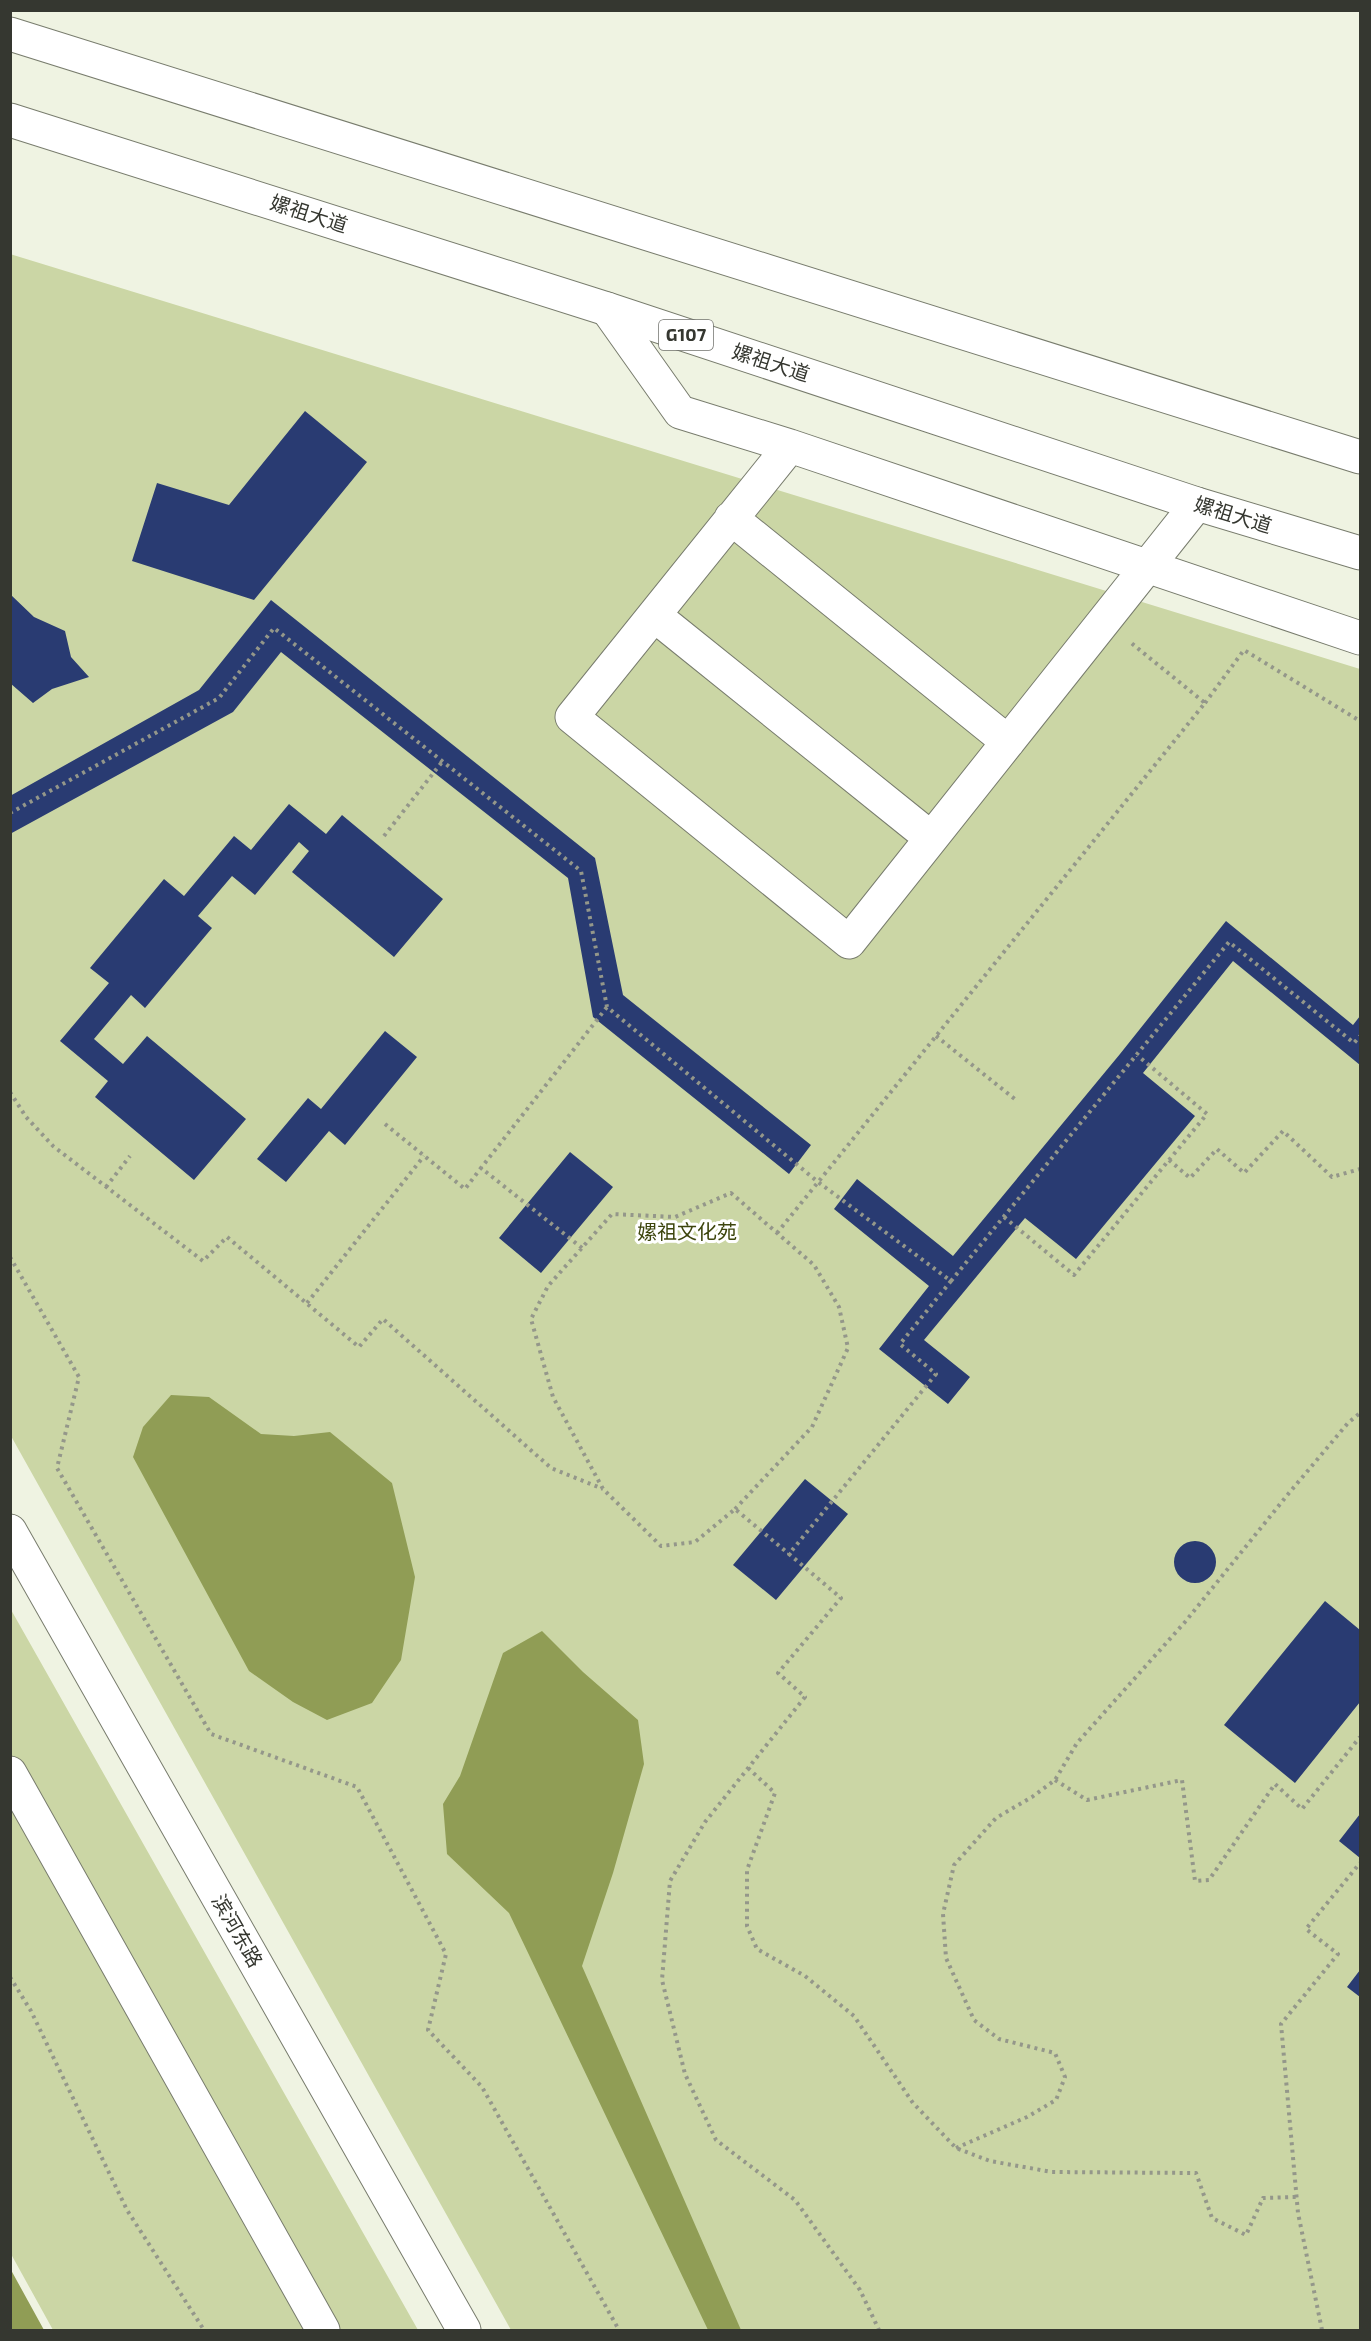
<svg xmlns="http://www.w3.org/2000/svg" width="1371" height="2341" font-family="'Exo 2','Noto Sans SC',sans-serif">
	<rect width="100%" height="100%" fill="#eff3e2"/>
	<path fill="#cbd6a5" d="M10 254 1360 669V2330H511L11 1436Z
		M10 1608 418 2330H53L11 2254Z"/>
	<path fill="#909d55" d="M171 1395 209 1397 261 1434 294 1436 330 1432 392 1483 415 1577 401 1660 372 1703 327 1720 293 1702 249 1671 133 1457 143 1427Z
		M542 1631 583 1672 638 1720 644 1764 613 1873 582 1966 741 2330H708L509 1913 447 1854 443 1804 460 1776 503 1653Z
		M11 2270 44 2330H11Z"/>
	<path fill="#293b72" d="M305 411 367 462 254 600 132 561 157 483 229 505Z
		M10 594 34 617 65 631 71 657 89 677 52 689 33 703 10 683Z
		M271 600 595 858 623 995 811 1145 789 1174 593 1017 568 878 281 652 233 712 10 834V796L199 690Z
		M289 804 326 834 342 815 443 899 394 957 292 872 309 851 299 842 255 895 232 876 198 916 212 928 145 1008 131 995 94 1039 123 1064 147 1036 246 1119 194 1180 95 1097 108 1081 60 1041 109 983 90 968 164 879 184 896 234 836 251 850Z
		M1226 921 1353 1025 1360 1016V1065L1233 961 1143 1073 1195 1116 1076 1259 1025 1218 924 1340 970 1377 948 1404 879 1349 929 1286 834 1209 857 1179 953 1256 1120 1054Z
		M385 1031 417 1057 345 1145 329 1131 286 1182 257 1159 308 1098 321 1109Z
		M570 1152 613 1187 541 1273 499 1238Z
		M805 1479 848 1514 776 1600 733 1565Z
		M1174 1562a21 21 0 1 1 42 0a21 21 0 1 1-42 0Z
		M1325 1601 1360 1630V1702L1295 1783 1224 1725Z
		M1360 1814V1858L1339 1841Z
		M1360 1970V1997L1347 1987Z"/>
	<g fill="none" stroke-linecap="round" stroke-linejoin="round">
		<g stroke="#787c6d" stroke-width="35">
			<path id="minor" d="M607 309 680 412 790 446 1360 638
				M790 446 572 717 849 942 1197 504
				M731 518 1008 742
				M654 615 931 838
				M10 1773 323 2330"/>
		</g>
		<g stroke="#787c6d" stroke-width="35">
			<path id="tertiary" d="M10 1531 464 2330"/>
		</g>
		<g stroke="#787c6d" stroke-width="35">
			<path id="trunk" d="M10 34 1360 457
				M10 120 607 309 1197 504 1360 553"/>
		</g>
		<path stroke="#94978a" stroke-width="4" stroke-dasharray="3 4.5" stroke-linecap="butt" d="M1205 703 1244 650 1360 721
			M10 813 219 698 274 628 581 871 607 1007 818 1182 951 1281 900 1344 936 1374 789 1554 841 1598 778 1673 805 1697 705 1822 670 1881 662 1980 685 2074 716 2140 795 2200 860 2290 879 2330
			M384 836 442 762
			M936 1036 1016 1100
			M10 1092 26 1117 53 1146 203 1261 227 1237 359 1347 383 1319 551 1468 603 1489
			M385 1124 465 1189 481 1168
			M1169 1160 1190 1178 1217 1149 1244 1173 1283 1131 1332 1177 1360 1169
			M106 1187 130 1156
			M1004 1217 1074 1275 1207 1114 1137 1055
			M777 1233 1205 703 1130 642
			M582 1248 481 1168 607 1007
			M10 1257 79 1377 57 1468 211 1734 357 1787 446 1954 428 2030 482 2087 619 2330
			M951 1281 1229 942 1354 1043 1360 1036
			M307 1303 424 1156
			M735 1509 812 1427 848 1348 839 1307 814 1265 731 1193 675 1217 612 1214 548 1286 531 1319 553 1397 603 1489 661 1546 695 1542 735 1509 789 1554
			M748 1768 775 1793 747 1870V1926L757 1949 805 1976 854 2016 913 2103 956 2148 990 2161 1052 2172 1196 2173 1212 2218 1246 2235 1263 2198 1296 2197
			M1055 1780 1087 1800 1182 1780 1195 1881 1209 1880 1275 1784 1302 1809 1360 1737
			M10 1977 31 2011 127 2210 204 2330
			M956 2148 1027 2117 1056 2100 1065 2077 1055 2053 999 2039 974 2020 946 1958 943 1914 954 1865 996 1818 1032 1797 1055 1780 1077 1743 1185 1622 1289 1493 1348 1423 1360 1413
			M1322 2330 1298 2213 1281 2024 1338 1954 1306 1929 1360 1863"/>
		<use href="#minor" stroke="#fff" stroke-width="33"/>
		<use href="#tertiary" stroke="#fff" stroke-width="33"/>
		<use href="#trunk" stroke="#fff" stroke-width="33"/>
	</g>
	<g text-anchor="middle" stroke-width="6" stroke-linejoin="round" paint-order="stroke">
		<rect fill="#fff" stroke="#72736e" stroke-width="1.5" x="659" y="320" width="54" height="30" rx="4.5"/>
		<g font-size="18" font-weight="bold" fill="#353730">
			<text x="686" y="341">G107</text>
		</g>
		<g font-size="20" fill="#353730" stroke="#fff">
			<text transform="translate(309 214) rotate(18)" y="7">嫘祖大道</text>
			<text transform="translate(771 363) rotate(18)" y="7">嫘祖大道</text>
			<text transform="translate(1233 515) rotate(17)" y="7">嫘祖大道</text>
			<text transform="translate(237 1931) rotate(60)" y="7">滨河东路</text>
		</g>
		<g font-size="20" fill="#3d450d" stroke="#fff">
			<text x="687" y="1239">嫘祖文化苑</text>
		</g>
	</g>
	<rect width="1371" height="2341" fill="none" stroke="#353730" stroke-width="24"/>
</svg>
